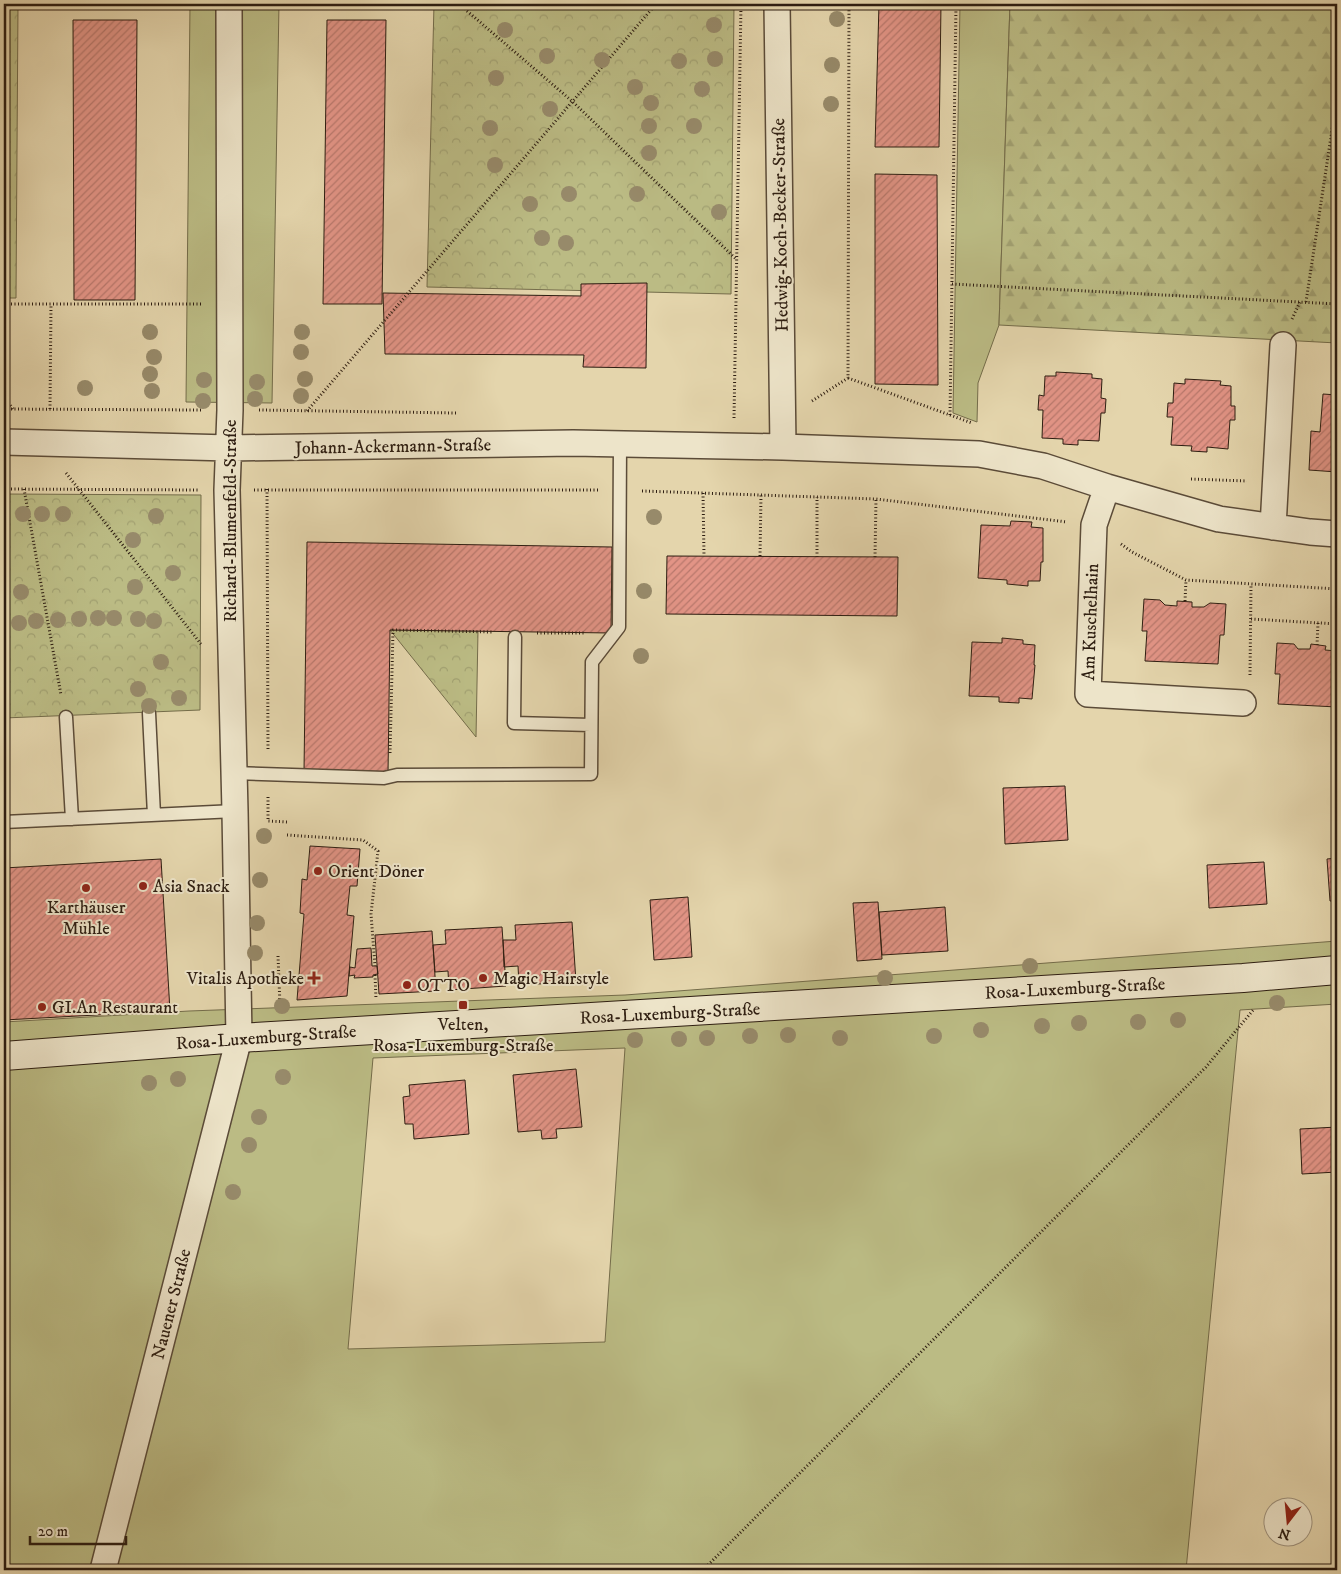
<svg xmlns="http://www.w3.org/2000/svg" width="1341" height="1574" font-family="'IM FELL DW Pica',serif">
	<defs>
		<pattern id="forest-firs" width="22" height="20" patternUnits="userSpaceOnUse" patternTransform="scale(1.25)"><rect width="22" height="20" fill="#bbbb84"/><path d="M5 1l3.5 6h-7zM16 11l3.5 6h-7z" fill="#a1a071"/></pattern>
		<pattern id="park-crowns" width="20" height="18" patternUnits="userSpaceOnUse" patternTransform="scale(1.25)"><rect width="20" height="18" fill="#bbbb84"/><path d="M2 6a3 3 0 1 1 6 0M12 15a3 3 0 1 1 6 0" fill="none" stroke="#a1a071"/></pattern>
		<pattern id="building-hatch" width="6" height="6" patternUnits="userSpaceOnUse" patternTransform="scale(1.25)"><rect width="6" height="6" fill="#e29486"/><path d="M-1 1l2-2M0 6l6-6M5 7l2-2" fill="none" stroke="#b8786c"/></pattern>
	</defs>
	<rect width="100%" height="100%" fill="#e4d5ac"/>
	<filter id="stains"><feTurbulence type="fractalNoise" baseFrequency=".004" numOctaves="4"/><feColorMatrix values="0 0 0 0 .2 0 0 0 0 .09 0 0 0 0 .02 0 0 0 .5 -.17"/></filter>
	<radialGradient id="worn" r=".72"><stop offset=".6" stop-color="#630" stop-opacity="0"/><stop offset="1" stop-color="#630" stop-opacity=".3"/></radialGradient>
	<path fill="#bbbb84" stroke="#746c4a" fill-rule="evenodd" d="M190 4H279L272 403 186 402Z
		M960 4H1010L999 325 978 383 977 422 953 413Z
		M1337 941V1004L1240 1010 1186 1570H4V1022L189 1011 625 995ZM625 1048 605 1342 348 1349 373 1058Z"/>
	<path fill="url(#forest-firs)" stroke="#746c4a" d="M1010 4H1337V343L999 325Z"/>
	<path fill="url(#park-crowns)" stroke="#746c4a" d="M4 4H18L16 298H4Z
		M434 4H734L731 294 427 287Z
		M4 494 201 495 200 710 4 718Z
		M390 630 478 631 476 737Z"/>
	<path fill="url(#building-hatch)" stroke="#2d1d11" d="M879 4H941L939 147H875Z
		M73 20H137L135 300H74Z
		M327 20H386L382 304H323Z
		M875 174 937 175 938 385 875 384Z
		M647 283 646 368 583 367 584 355 385 354 383 293 581 296V284Z
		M1056 372 1092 374V378L1102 379 1101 398 1106 399 1105 413H1101L1099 441 1078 440V445L1063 444V439L1042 438 1043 410H1038L1039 395 1044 396 1045 376H1056Z
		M1185 379 1221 381 1220 385 1231 386V406H1235V420H1230L1228 449 1207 447V452L1191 451 1192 446 1171 445 1173 417H1167L1168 403H1173L1174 383 1185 384Z
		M1323 394 1337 395V472L1309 470 1311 431 1320 432Z
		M1011 521 1032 522 1031 527 1043 528V562H1041L1040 581H1028V586L1007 584V580L978 578 981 525 1010 526Z
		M307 542 612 547 611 633 390 630 388 774 304 772Z
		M667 556 898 557 897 616 666 614Z
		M1144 599 1160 600 1165 605 1177 606V601L1192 602V607H1204L1210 603 1226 604 1224 635H1220L1218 664 1145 661 1147 631H1142Z
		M1002 638 1023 640V644L1035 645 1034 665H1035L1032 699 1019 698V703L999 702V697L969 696 972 642 1002 643Z
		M1277 643 1294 644 1298 649H1310L1311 644 1326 646 1325 650 1337 651V707L1278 704 1280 674H1275Z
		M1065 786 1068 840 1005 844 1003 788Z
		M310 846 360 849 357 886H350L347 915 354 916 347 996 297 1000 304 914 300 913 302 879 307 880Z
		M1337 858V901H1330L1327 859Z
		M161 859 170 1011 4 1020V868Z
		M1264 862 1267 904 1209 908 1207 865Z
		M688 897 692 957 654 960 650 900Z
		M878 902 882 959 857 961 853 903Z
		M945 907 948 951 882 955 879 912Z
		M572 922 576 982 519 985 518 966 504 967 503 940H516L515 925Z
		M502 927 506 986 449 990 448 971 435 972 433 945 446 944 445 930Z
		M432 931 436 991 379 994 375 935Z
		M371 948 372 966H377L378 974 373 975V977L354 978 355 975 349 976 350 967 355 968 357 949Z
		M576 1069 582 1127 556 1129 557 1138 542 1139 541 1130 518 1132 513 1075Z
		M465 1080 469 1134 414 1139 413 1124H405L403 1097 410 1096 409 1085Z
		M1337 1127V1172L1302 1174 1300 1129Z"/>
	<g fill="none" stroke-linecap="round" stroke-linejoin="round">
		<g stroke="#5b4b38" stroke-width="15">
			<path id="lane" d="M515 637 514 723 591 725
				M149 713 154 815
				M66 717 72 819
				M234 773 384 778 397 775 591 774 592 662 619 627 620 444
				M4 822 235 811"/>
		</g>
		<g stroke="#5b4b38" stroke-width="28">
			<path id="street" d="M777 4 783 447
				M4 442 229 448 573 443 783 447 979 454 1043 466 1107 487 1219 519 1310 532 1337 534
				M1107 487 1094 525 1088 694 1243 703
				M1273 527 1283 345
				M103 1570 239 1038 235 811 227 490 230 410 229 4"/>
		</g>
		<g stroke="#2d1d11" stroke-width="30">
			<path id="secondary" d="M4 1056 239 1038 1243 978 1337 970"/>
		</g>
		<path stroke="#2d1d11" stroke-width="3" stroke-dasharray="1 2.5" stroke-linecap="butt" d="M459 4 573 102 736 259
			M952 284 1337 304
			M1306 302 1337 97
			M4 304H201
			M1292 319 1300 302
			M848 378 972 423
			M4 397 14 410
			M812 401 848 378 849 4
			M4 409 201 410
			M50 409 51 304
			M259 410 456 413
			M307 411 656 4
			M950 415 956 4
			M734 418 741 4
			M66 473 201 644
			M1191 479 1247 481
			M4 489 198 490
			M24 489 61 695
			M267 489 268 751
			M254 490H598
			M642 491 876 499 1067 522
			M703 493 704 556
			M1121 544 1132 552 1186 580 1337 589
			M760 556 761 495
			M817 557V497
			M875 557 876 499
			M1185 601 1186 580
			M1251 619 1337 624
			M537 633H586
			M1317 645 1318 623
			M1250 675 1251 584
			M390 753 393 630 493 632
			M268 797V821L288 822
			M287 835 363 840 378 851 371 914 375 966
			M278 956 280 1005
			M375 975 376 999
			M703 1570 1206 1067 1254 1009"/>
		<use href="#lane" stroke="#ede4c9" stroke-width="12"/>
		<use href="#street" stroke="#ede4c9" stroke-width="25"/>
		<use href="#secondary" stroke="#ede4c9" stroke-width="28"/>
	</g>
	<g fill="#978a6a">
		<circle cx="837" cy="19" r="8"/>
		<circle cx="714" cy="25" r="8"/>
		<circle cx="505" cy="30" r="8"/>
		<circle cx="547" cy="56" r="8"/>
		<circle cx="715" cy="59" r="8"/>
		<circle cx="602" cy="60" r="8"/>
		<circle cx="679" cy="61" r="8"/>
		<circle cx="832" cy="65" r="8"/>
		<circle cx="496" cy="78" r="8"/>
		<circle cx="635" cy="87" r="8"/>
		<circle cx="702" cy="89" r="8"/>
		<circle cx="651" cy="103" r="8"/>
		<circle cx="831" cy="104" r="8"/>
		<circle cx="550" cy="109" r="8"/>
		<circle cx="649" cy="126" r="8"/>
		<circle cx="694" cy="126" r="8"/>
		<circle cx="490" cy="128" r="8"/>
		<circle cx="649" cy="153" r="8"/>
		<circle cx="495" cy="165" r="8"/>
		<circle cx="569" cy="194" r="8"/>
		<circle cx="637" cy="194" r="8"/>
		<circle cx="530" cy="204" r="8"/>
		<circle cx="719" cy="212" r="8"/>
		<circle cx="542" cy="238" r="8"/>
		<circle cx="566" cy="243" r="8"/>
		<circle cx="150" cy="332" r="8"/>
		<circle cx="302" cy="332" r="8"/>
		<circle cx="301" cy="352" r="8"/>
		<circle cx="154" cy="357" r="8"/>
		<circle cx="150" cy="374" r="8"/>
		<circle cx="305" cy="379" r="8"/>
		<circle cx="204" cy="380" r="8"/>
		<circle cx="257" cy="382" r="8"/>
		<circle cx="85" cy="388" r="8"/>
		<circle cx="152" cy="391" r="8"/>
		<circle cx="301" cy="396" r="8"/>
		<circle cx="255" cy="399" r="8"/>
		<circle cx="203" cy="401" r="8"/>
		<circle cx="23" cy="514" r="8"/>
		<circle cx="42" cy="514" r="8"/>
		<circle cx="63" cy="514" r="8"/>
		<circle cx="156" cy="516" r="8"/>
		<circle cx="654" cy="517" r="8"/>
		<circle cx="133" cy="540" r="8"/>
		<circle cx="173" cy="573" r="8"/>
		<circle cx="135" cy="587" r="8"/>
		<circle cx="644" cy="591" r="8"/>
		<circle cx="21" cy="592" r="8"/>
		<circle cx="98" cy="618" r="8"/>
		<circle cx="114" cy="618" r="8"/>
		<circle cx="79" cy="619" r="8"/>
		<circle cx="138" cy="619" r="8"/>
		<circle cx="58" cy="620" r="8"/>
		<circle cx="36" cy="621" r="8"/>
		<circle cx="154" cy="621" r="8"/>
		<circle cx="19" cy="623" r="8"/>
		<circle cx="641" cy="656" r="8"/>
		<circle cx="161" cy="662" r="8"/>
		<circle cx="138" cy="689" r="8"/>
		<circle cx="179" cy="698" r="8"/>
		<circle cx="149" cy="706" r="8"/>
		<circle cx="264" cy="836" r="8"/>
		<circle cx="260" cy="880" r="8"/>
		<circle cx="257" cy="923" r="8"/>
		<circle cx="255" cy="953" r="8"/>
		<circle cx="1030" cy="966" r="8"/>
		<circle cx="885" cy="978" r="8"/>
		<circle cx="1277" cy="1003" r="8"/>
		<circle cx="282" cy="1006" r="8"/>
		<circle cx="1178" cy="1020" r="8"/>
		<circle cx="1138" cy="1022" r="8"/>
		<circle cx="1079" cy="1023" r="8"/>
		<circle cx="1042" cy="1026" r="8"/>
		<circle cx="981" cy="1030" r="8"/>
		<circle cx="788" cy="1035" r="8"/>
		<circle cx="750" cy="1036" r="8"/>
		<circle cx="934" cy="1036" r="8"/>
		<circle cx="707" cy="1038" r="8"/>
		<circle cx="840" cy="1038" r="8"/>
		<circle cx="679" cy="1039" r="8"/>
		<circle cx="635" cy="1040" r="8"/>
		<circle cx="283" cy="1077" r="8"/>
		<circle cx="178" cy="1079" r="8"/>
		<circle cx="149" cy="1083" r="8"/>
		<circle cx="259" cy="1117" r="8"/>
		<circle cx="249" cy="1145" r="8"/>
		<circle cx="233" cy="1192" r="8"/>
	</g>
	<g fill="#8f2418" stroke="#ede4c9" stroke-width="2">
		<circle cx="318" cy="871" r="5"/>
		<circle cx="143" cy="886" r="5"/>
		<circle cx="86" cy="888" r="5"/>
		<path d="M311.5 970.5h5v5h5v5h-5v5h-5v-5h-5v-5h5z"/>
		<circle cx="483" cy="978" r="5"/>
		<circle cx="407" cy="985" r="5"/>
		<rect x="458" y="1000" width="10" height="10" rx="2.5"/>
		<circle cx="42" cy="1007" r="5"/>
	</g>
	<g text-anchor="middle" stroke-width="4" stroke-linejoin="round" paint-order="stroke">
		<g font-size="18" fill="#2d1d11" stroke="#ede4c9">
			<text transform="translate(780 225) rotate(-91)" y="6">Hedwig-Koch-Becker-Straße</text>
			<text transform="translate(393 446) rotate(-1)" y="6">Johann-Ackermann-Straße</text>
			<text transform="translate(230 521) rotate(-90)" y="6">Richard-Blumenfeld-Straße</text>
			<text transform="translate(1090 622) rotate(-88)" y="6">Am Kuschelhain</text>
			<text transform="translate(1075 988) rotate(-3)" y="6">Rosa-Luxemburg-Straße</text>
			<text transform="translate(670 1013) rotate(-3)" y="6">Rosa-Luxemburg-Straße</text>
			<text transform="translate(266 1037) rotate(-4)" y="6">Rosa-Luxemburg-Straße</text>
			<text transform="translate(171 1304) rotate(-76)" y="6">Nauener Straße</text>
		</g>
		<g font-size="18" fill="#2d1d11" stroke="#ede4c9" text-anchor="start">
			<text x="328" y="877">Orient Döner</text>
			<text x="153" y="892">Asia Snack</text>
			<text x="86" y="913" text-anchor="middle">Karthäuser<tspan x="86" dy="21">Mühle</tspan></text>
			<text x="304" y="984" text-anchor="end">Vitalis Apotheke</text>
			<text x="493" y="984">Magic Hairstyle</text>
			<text x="417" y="991">OTTO</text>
			<text x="52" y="1013">GI.An Restaurant</text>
			<text x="463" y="1030" text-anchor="middle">Velten,<tspan x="463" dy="21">Rosa-Luxemburg-Straße</tspan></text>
		</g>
	</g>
	<rect width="1341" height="1574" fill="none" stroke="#e4d5ac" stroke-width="20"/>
	<rect x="5" y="5" width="1331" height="1564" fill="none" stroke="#2d1d11" stroke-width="2.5"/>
	<rect x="10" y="10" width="1321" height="1554" fill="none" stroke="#2d1d11"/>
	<g transform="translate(1288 1522) rotate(196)"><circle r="24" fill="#ede4c9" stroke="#a0947f"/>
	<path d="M0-4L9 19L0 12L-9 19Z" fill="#8f2418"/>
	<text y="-8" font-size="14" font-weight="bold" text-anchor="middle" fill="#2d1d11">N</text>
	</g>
	<path d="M30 1536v8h96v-8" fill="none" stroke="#2d1d11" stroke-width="2.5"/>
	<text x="38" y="1536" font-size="15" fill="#2d1d11" stroke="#ede4c9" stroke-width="4" paint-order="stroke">20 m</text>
	<rect width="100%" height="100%" filter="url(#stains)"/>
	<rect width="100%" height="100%" fill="url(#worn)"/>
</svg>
